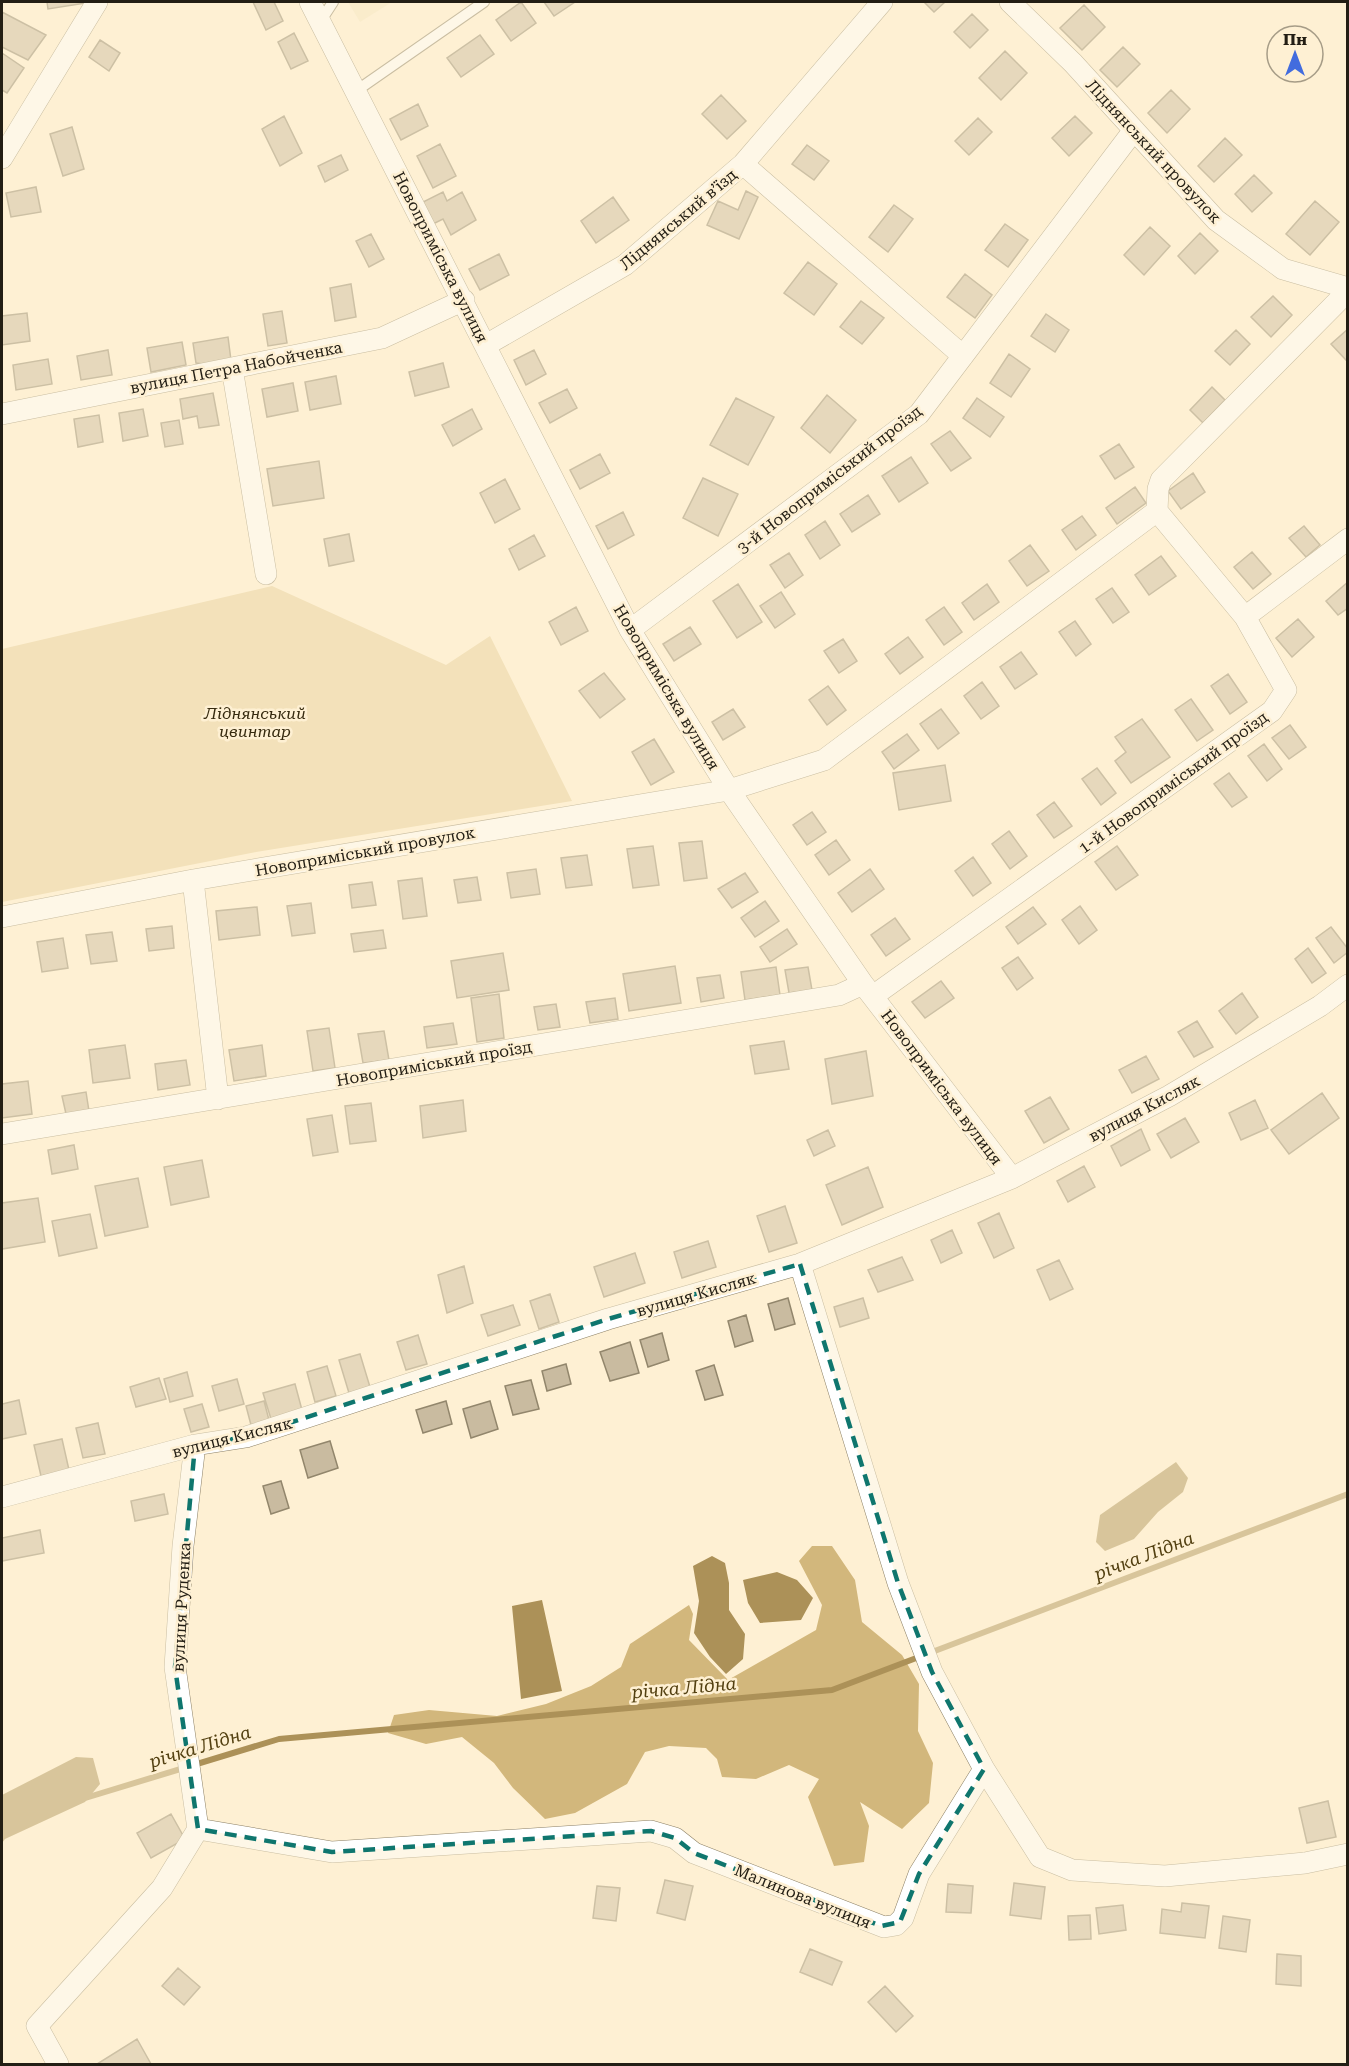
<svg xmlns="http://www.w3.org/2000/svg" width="1349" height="2066" font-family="'Roboto Serif',serif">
	<rect width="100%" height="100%" fill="#fef0d3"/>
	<path fill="#f7e6c2" d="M348 2H392L360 22Z"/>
	<path fill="#e6ce9b" d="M272 586 446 665 490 636 572 801 256 852 2 902V649Z"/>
	<path fill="#d2b77c" d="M812 1546H832L855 1580 862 1622 902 1655 919 1684 918 1731 933 1763 929 1803 902 1829 860 1802 869 1826 864 1862 834 1866 808 1797 819 1779 789 1765 756 1779 722 1777 717 1759 706 1748 669 1746 645 1752 627 1784 575 1813 545 1819 513 1788 494 1763 462 1737 426 1744 388 1733 394 1715 429 1710 497 1716 546 1704 591 1686 621 1667 630 1644 689 1605 693 1614 689 1640 728 1680 816 1630 822 1605 799 1561Z"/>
	<path fill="#ac9158" d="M1176 1462 1188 1478 1183 1492 1158 1512 1134 1539 1105 1551 1096 1542 1100 1515Z
		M712 1556 725 1563 729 1583V1610L745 1634 743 1659 726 1674 710 1657 694 1633 699 1601 693 1566Z
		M777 1572 797 1580 813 1598 801 1620 760 1623 748 1603 743 1580Z
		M542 1600 562 1691 521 1699 512 1606Z
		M76 1757 93 1758 100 1784 85 1802 5 1839 2 1843V1795Z"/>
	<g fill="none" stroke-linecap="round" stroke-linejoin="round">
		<path stroke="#ac9158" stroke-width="6" d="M82 1799 279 1739 832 1690 1348 1494"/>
	</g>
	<path fill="#c9bba0" stroke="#92866c" stroke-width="1.5" d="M47 2H92L48 9Z
		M253 2H274L283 21 266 30Z
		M521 2 536 23 511 41 496 20Z
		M544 2H575L554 16Z
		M924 2H945L934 12Z
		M1084 5 1105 27 1082 50 1060 28Z
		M2 12 46 35 28 60 2 47Z
		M972 14 988 30 970 48 954 32Z
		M294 33 308 61 291 69 278 42Z
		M480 35 494 54 461 77 447 58Z
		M100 40 120 53 109 71 89 57Z
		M1123 47 1140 64 1117 87 1100 70Z
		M1005 51 1027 73 1001 100 979 78Z
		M2 53 24 68 7 93 2 90Z
		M1171 90 1190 109 1167 133 1148 113Z
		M721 95 746 121 727 139 702 114Z
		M418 104 428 126 401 140 390 119Z
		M284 116 302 153 280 166 262 129Z
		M1075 116 1092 133 1069 156 1052 138Z
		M978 118 992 132 969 155 955 141Z
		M72 127 84 169 63 176 50 134Z
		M1225 138 1242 155 1214 182 1198 166Z
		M440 144 456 176 433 188 417 156Z
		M807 145 829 161 814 180 792 164Z
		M341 155 348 170 325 182 318 166Z
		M1254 175 1272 193 1252 212 1235 194Z
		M36 187 41 212 11 217 6 193Z
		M746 191 758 197 739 239 707 225 718 201 738 210Z
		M443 192 447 201 462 192 476 220 451 235 443 219 433 224 423 202Z
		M613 197 629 220 596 243 581 221Z
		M1315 201 1339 222 1310 255 1286 234Z
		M894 205 913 219 888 252 869 237Z
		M1005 224 1028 240 1008 267 985 250Z
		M1150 227 1170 246 1144 275 1124 255Z
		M1200 233 1218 251 1195 274 1178 256Z
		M371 234 384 259 369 267 356 241Z
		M499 254 509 275 480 290 469 269Z
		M808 262 837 284 814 315 784 293Z
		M965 274 992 295 975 318 947 297Z
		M351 284 356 317 335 321 330 288Z
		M1273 296 1292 315 1271 337 1251 317Z
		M861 301 884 318 862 344 840 327Z
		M282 311 287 343 268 346 263 314Z
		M27 313 30 341 2 345V316Z
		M1046 314 1069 330 1055 352 1031 336Z
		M1348 329V359L1346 360 1331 344Z
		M1236 330 1250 344 1230 365 1215 351Z
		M228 337 232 368 196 363 193 343Z
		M182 342 186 365 151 372 147 348Z
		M108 350 112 375 81 380 77 356Z
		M534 350 546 374 526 385 514 360Z
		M1009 354 1030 369 1011 397 990 383Z
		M48 359 52 384 16 390 13 365Z
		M443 363 449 387 415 396 409 372Z
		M336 376 341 404 310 410 305 382Z
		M293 383 298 411 267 417 262 389Z
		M1212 387 1225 400 1203 423 1190 410Z
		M567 389 577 408 550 423 539 403Z
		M213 393 219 425 199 428 197 416 183 419 180 399Z
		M827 395 856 420 830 453 801 428Z
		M736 398 774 417 748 465 710 445Z
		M977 398 1004 417 990 437 963 418Z
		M143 409 148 436 123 441 119 413Z
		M472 409 482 429 453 446 442 425Z
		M99 415 103 442 78 447 74 419Z
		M179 420 183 444 165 447 161 423Z
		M950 431 971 458 951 471 931 444Z
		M1119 444 1134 467 1115 479 1100 456Z
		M600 454 610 473 580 489 570 470Z
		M911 457 928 483 899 502 882 476Z
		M319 461 324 498 273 506 267 469Z
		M1193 473 1205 492 1181 509 1168 491Z
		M703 478 738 494 718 536 683 518Z
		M505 479 520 509 495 523 480 493Z
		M1135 487 1146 503 1117 524 1106 508Z
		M868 495 880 514 852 532 840 514Z
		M623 512 634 535 608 549 596 526Z
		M1082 516 1096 535 1076 550 1062 530Z
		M825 521 840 545 820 559 805 535Z
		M1304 526 1320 545 1306 557 1289 538Z
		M349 534 354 561 329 566 324 539Z
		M534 535 545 556 519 570 509 549Z
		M1030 545 1049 571 1027 586 1009 561Z
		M1252 552 1271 574 1253 589 1234 567Z
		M789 553 803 575 785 588 770 565Z
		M1161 556 1176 576 1149 595 1135 575Z
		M1348 582V608L1338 615 1326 601Z
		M738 584 762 622 737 638 713 601Z
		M987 584 999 602 974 620 962 603Z
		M1112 588 1129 612 1113 623 1096 599Z
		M781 592 795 614 775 628 760 606Z
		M576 607 588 631 561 645 549 622Z
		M944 607 962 632 944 645 926 620Z
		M1298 619 1314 637 1292 657 1276 638Z
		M1075 621 1091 644 1076 656 1059 632Z
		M690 627 701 644 674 661 663 644Z
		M908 637 923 657 900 674 885 654Z
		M843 639 857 661 839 673 824 651Z
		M1021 652 1037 674 1015 689 1000 667Z
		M604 673 625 699 600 718 579 691Z
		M1228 674 1247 702 1230 714 1211 686Z
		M982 682 999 706 981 719 964 696Z
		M828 686 846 710 827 725 809 700Z
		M1191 699 1213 730 1197 741 1175 710Z
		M733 709 745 727 723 740 712 722Z
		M941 709 959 733 938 749 920 724Z
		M1142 719 1170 757 1131 783 1115 761 1126 752 1115 737Z
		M1290 725 1306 747 1289 759 1272 738Z
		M907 734 919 750 894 769 882 752Z
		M654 739 674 772 651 785 632 752Z
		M1264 744 1282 769 1267 781 1248 756Z
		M945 765 951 801 899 810 893 773Z
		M1097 768 1116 793 1101 805 1082 779Z
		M1229 773 1247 797 1232 807 1214 784Z
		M1054 802 1072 826 1054 838 1037 815Z
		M812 812 826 832 807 845 793 825Z
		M1009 831 1027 856 1010 869 992 844Z
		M836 840 850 860 829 875 815 855Z
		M702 841 707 878 684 881 679 843Z
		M653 846 659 885 633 888 627 849Z
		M1117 846 1138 875 1116 890 1095 862Z
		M587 855 592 885 566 888 561 858Z
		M973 857 991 883 973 896 955 871Z
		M536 869 540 894 511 898 507 873Z
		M870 869 884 889 852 912 838 893Z
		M745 873 758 892 732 908 718 889Z
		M477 877 481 900 458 903 454 880Z
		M422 878 427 916 403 919 398 881Z
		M372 882 376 905 352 908 349 885Z
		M765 901 779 921 755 937 741 918Z
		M311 903 315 933 292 936 287 906Z
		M1080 906 1097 930 1079 944 1062 920Z
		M257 907 260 935 219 940 216 911Z
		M1033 907 1046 924 1018 944 1006 927Z
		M895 918 910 939 886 956 871 935Z
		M172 926 174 948 149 951 146 929Z
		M1331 927 1348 949V952L1334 963 1316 938Z
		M787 929 797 944 770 962 760 947Z
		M383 930 386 948 354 952 351 934Z
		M112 932 117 961 91 964 86 935Z
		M63 938 68 968 42 972 37 942Z
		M1308 948 1326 973 1312 983 1295 959Z
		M503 953 509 990 457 998 451 961Z
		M1018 957 1033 978 1017 990 1002 968Z
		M675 966 681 1003 629 1011 623 974Z
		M776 967 780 995 745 1000 741 972Z
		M808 967 812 990 789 993 785 970Z
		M720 975 724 998 701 1002 697 978Z
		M941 981 954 998 925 1018 912 1002Z
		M1242 993 1258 1017 1236 1034 1219 1011Z
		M499 994 504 1038 477 1042 471 998Z
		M615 998 618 1019 590 1023 586 1002Z
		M556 1004 560 1027 538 1030 534 1007Z
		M1197 1021 1213 1047 1194 1057 1178 1032Z
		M453 1023 457 1044 427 1048 424 1027Z
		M329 1028 335 1068 313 1071 307 1031Z
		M384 1031 389 1060 363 1063 358 1034Z
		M784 1041 789 1069 755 1074 750 1046Z
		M125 1045 130 1078 93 1083 89 1050Z
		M262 1045 266 1076 234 1081 229 1050Z
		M866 1051 873 1096 832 1104 825 1059Z
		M1146 1056 1159 1079 1132 1093 1119 1070Z
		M186 1060 190 1085 158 1090 155 1064Z
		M28 1081 32 1114 2 1118V1084Z
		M86 1092 89 1111 66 1114 62 1096Z
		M1322 1093 1339 1118 1289 1154 1271 1130Z
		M1050 1097 1069 1129 1044 1143 1025 1111Z
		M463 1100 466 1131 423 1138 420 1106Z
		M1255 1100 1268 1128 1241 1140 1229 1113Z
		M371 1103 376 1141 350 1144 345 1106Z
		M332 1115 338 1152 313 1156 307 1119Z
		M1185 1118 1199 1142 1171 1158 1157 1134Z
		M1141 1129 1150 1150 1121 1166 1111 1146Z
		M828 1130 835 1146 814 1156 807 1140Z
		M74 1145 78 1169 52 1174 48 1150Z
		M202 1160 209 1197 171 1205 164 1167Z
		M1084 1166 1095 1187 1068 1202 1057 1181Z
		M868 1167 883 1207 842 1225 826 1185Z
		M138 1178 148 1227 105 1236 95 1186Z
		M38 1198 45 1242 2 1249V1203Z
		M785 1206 797 1243 769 1252 757 1216Z
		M999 1213 1014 1248 994 1258 978 1223Z
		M90 1214 97 1248 59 1256 52 1221Z
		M952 1230 962 1253 941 1263 931 1240Z
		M708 1241 716 1267 682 1278 674 1252Z
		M635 1253 645 1283 604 1297 594 1267Z
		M902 1257 913 1280 878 1292 868 1270Z
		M1059 1260 1073 1289 1050 1300 1037 1270Z
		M464 1266 473 1303 447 1313 438 1275Z
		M550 1294 559 1322 539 1329 530 1301Z
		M788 1298 795 1324 775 1330 768 1304Z
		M863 1298 869 1318 840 1327 834 1307Z
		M513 1305 520 1325 488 1336 481 1315Z
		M746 1315 753 1341 735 1347 728 1321Z
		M662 1333 669 1360 648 1367 640 1340Z
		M418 1335 427 1364 406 1370 397 1342Z
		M630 1342 639 1373 610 1381 600 1352Z
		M360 1354 370 1387 349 1393 339 1360Z
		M566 1364 571 1384 547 1391 542 1371Z
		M714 1365 723 1395 705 1400 696 1371Z
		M327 1366 336 1396 315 1402 307 1372Z
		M187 1372 193 1396 170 1402 164 1379Z
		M159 1378 166 1399 136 1407 130 1387Z
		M237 1379 244 1404 219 1411 212 1386Z
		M531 1380 539 1409 513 1415 505 1386Z
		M295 1384 302 1410 271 1419 263 1393Z
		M19 1400 26 1434 2 1439V1404Z
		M264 1401 269 1420 251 1425 246 1406Z
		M446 1401 452 1424 423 1433 416 1410Z
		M490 1401 498 1429 471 1438 463 1409Z
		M202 1404 209 1427 191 1432 184 1409Z
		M98 1423 105 1454 83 1458 76 1428Z
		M62 1439 69 1470 41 1476 34 1445Z
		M330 1441 338 1468 308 1478 300 1450Z
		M281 1481 289 1508 271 1514 263 1486Z
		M164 1494 168 1514 135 1521 131 1501Z
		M40 1530 44 1553 2 1561V1538Z
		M1328 1801 1336 1837 1307 1843 1299 1808Z
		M171 1814 185 1839 151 1858 137 1833Z
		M665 1880 693 1886 685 1920 657 1913Z
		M1014 1883 1045 1887 1041 1919 1010 1915Z
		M948 1884 973 1886 971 1913 946 1912Z
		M597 1886 620 1888 616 1921 593 1918Z
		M1182 1903 1209 1906 1205 1938 1160 1933 1162 1909 1181 1912Z
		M1123 1905 1126 1930 1099 1934 1096 1908Z
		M1090 1915 1091 1939 1069 1940 1068 1916Z
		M1223 1916 1250 1920 1246 1952 1219 1948Z
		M810 1949 842 1962 832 1985 800 1972Z
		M1277 1954 1301 1956V1986L1276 1984Z
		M178 1968 200 1987 184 2005 162 1986Z
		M885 1986 913 2016 896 2032 868 2002Z
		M137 2039 151 2064H97Z"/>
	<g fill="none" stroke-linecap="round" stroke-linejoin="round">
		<g stroke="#8c8066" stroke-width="12">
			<path id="service" d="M320 22 333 2
				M356 91 484 2"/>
		</g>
		<g stroke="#8c8066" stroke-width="22">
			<path id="minor" d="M310 2 630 630 729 790 863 984 1012 1178
				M1010 2 1073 63 1216 220 1283 269 1348 288
				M2 158 97 2
				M743 164 963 356
				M486 345 625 265 743 164 882 2
				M232 368 266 574
				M2 414 382 338 464 300
				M1157 511 1158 489 1161 480 1348 291
				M1245 617 1348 539
				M630 630 919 414 1134 130
				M193 880 218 1099
				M2 917 193 880 729 790 824 760 1157 511 1245 617 1286 690 1272 711 873 996
				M2 1134 839 995 863 984
				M800 1264 898 1583 932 1672 984 1769
				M2 1497 195 1445 246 1437 608 1319 800 1264 1012 1178 1169 1096 1320 1006 1348 985
				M198 1829 332 1852 651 1831 675 1838 694 1853 884 1927 896 1925 903 1918 919 1874 984 1769 1040 1857 1072 1870 1165 1876 1305 1863 1348 1854
				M58 2064 37 2026 162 1888 198 1829 175 1667 183 1546 195 1445"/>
		</g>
		<use href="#service" stroke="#fff" stroke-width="10"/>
		<use href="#minor" stroke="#fff" stroke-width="21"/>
	</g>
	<path d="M0 0H1349V2066H0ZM800 1264 898 1583 932 1672 984 1769 919 1874 900 1922 881 1926 694 1853 675 1838 651 1831 332 1852 198 1829 175 1667 195 1445 246 1437 608 1319Z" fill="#fef0d3" fill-opacity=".55" fill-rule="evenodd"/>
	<path fill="none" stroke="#0f766e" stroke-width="4.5" stroke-dasharray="12 8" stroke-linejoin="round" d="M800 1264 898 1583 932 1672 984 1769 919 1874 900 1922 881 1926 694 1853 675 1838 651 1831 332 1852 198 1829 175 1667 195 1445 246 1437 608 1319Z"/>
	<g text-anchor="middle" stroke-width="5" stroke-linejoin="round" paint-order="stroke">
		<g font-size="16" fill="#231e14" stroke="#fef0d3">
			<text transform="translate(1154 151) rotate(47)" y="6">Ліднянський провулок</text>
			<text transform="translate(678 219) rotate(-40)" y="6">Ліднянський в’їзд</text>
			<text transform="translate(441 257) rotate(63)" y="6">Новоприміська вулиця</text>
			<text transform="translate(236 367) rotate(-11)" y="6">вулиця Петра Набойченка</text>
			<text transform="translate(829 479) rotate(-38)" y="6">3-й Новоприміський проїзд</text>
			<text transform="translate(667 687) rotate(59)" y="6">Новоприміська вулиця</text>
			<text transform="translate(1173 782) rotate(-36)" y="6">1-й Новоприміський проїзд</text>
			<text transform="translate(365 851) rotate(-10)" y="6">Новоприміський провулок</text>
			<text transform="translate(434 1063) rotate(-10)" y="6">Новоприміський проїзд</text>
			<text transform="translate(942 1087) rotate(53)" y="6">Новоприміська вулиця</text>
			<text transform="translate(1144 1108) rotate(-28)" y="6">вулиця Кисляк</text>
			<text transform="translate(696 1294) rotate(-16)" y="6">вулиця Кисляк</text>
			<text transform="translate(232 1437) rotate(-14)" y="6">вулиця Кисляк</text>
			<text transform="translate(181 1607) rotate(-87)" y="6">вулиця Руденка</text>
			<text transform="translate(803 1896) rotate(22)" y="6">Малинова вулиця</text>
		</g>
		<g font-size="16" font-style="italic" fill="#362a0f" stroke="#fef0d3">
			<text x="255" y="719">Ліднянський<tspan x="255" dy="18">цвинтар</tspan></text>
		</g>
		<g font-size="18" font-style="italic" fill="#534011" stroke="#fef0d3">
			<text transform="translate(1144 1556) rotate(-21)" y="6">річка Лідна</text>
			<text transform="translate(684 1688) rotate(-5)" y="6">річка Лідна</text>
			<text transform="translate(200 1747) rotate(-17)" y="6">річка Лідна</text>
		</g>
	</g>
	<rect width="1349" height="2066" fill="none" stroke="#231e14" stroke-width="6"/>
	<g transform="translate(1295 54)"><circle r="28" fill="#fef0d3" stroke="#a69c87" stroke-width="1.5"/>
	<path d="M0-4.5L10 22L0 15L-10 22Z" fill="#426cde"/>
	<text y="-9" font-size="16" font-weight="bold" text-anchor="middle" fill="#231e14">Пн</text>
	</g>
</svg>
